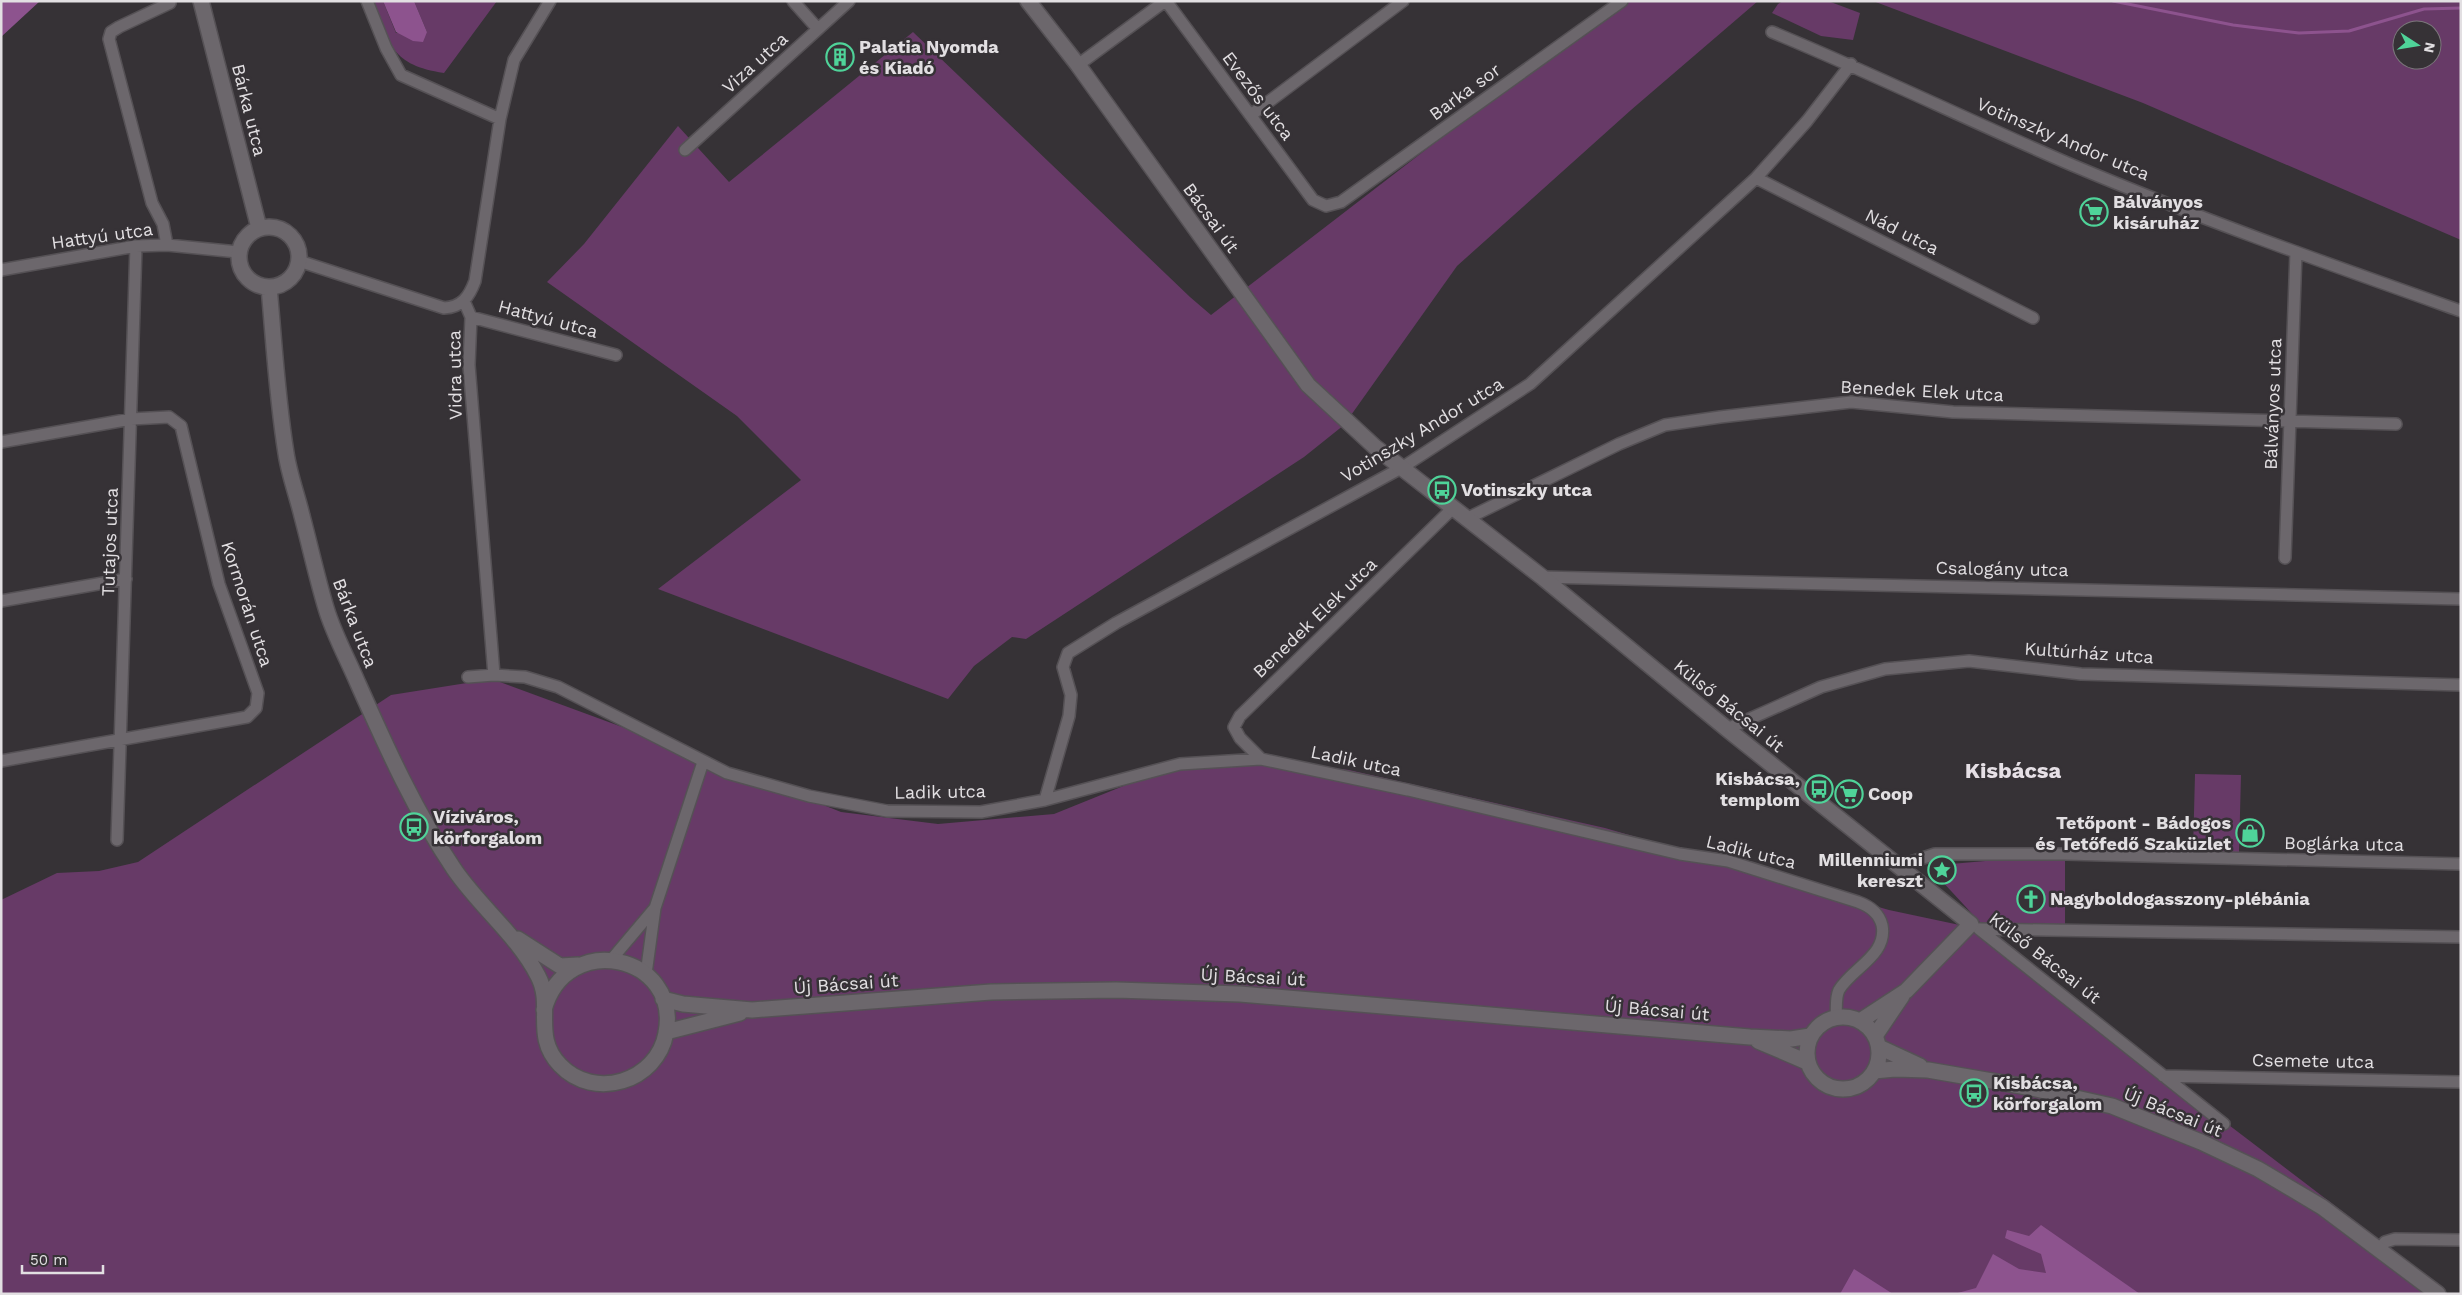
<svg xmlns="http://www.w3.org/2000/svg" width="2462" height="1295" font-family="'Work Sans',sans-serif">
	<rect width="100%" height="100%" fill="#363236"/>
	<path fill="#673a67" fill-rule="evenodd" d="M373 1H383L396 33 427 32 414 1H497L444 73C392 65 389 45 373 1Z
		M1619 1H1758L1631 110 1457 266 1344 425 1304 457 1026 639 1012 637 974 666 948 699 658 589 801 480 737 416 547 282 584 244 678 126 729 182 913 32 1190 297 1211 315Z
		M1783 1H1828L1860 13 1853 40 1821 36 1772 13 1778 4Z
		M1873 1H2461V240L2143 103ZM2402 30H2432V60H2402Z
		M492 679 682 749 841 812 938 824 1054 814 1158 772 1259 759 1349 770 1605 828 1889 910 1988 931 1928 866 2065 854V932H1992L2196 1100 2372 1234 2445 1294H1V900L57 873 99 871 138 862 391 695Z
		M2195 774 2241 775 2239 852 2193 851Z"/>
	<path fill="#8d538e" d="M1 1H40L1 37Z
		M383 1H414L427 32 423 42 413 41 396 32Z
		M2041 1225 2140 1294H1954L1976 1288 1993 1254 2019 1269 2046 1273 2041 1254 2005 1238 2007 1230 2029 1236Z
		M1854 1269 1893 1294H1840Z"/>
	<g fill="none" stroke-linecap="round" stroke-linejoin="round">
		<path stroke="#8d538e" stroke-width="3" d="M2113 1 2233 25 2299 33 2349 31 2424 9 2461 8"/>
		<g stroke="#555155" stroke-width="14">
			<path id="street" d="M367 1 386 48 401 75 500 119
				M793 1 818 29
				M1166 1 1313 200 1326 206 1341 202 1622 1
				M1772 32C1874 74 1972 122 2072 165 2200 219 2331 265 2461 311
				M1078 65 1165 1
				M1251 115 1403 1
				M685 150 849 1
				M1756 178 2033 318
				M167 245 163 224 152 203 109 39 111 32 119 27 170 3
				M299 261 444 308C462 307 469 297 475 281L500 119 514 60 550 1
				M1 270 136 246 167 245 238 252
				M464 301 471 317 469 365 494 675
				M471 317 616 355
				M1 442 131 419 169 417 181 426 219 584 258 693 256 708 247 717 1 761
				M1468 518 1619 444 1665 425 1720 417 1851 402 1953 412 2396 424
				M2285 558 2296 252
				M1542 577 2461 599
				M1 601 126 579
				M468 677 494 675 525 677 558 687 727 773 809 796 887 811 981 812 1045 800 1180 764 1261 759 1408 790 1680 854 1728 861 1858 902C1869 906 1879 913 1882 925 1888 955 1852 968 1839 990 1835 998 1837 1008 1836 1017
				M1727 729 1821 687 1885 669 1969 661 2081 674 2461 685
				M1261 759 1240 738 1234 727 1240 716 1454 507
				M1045 800 1069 716 1071 695 1063 667 1068 653 1116 623 1403 467 1530 384 1756 178 1807 121 1851 64
				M117 840 136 246
				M1899 866 1935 854H2065L2461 864
				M1979 929 2224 1124
				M1980 929 2461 937
				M611 960 654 909
				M646 974 655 908 703 762
				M2163 1076 2461 1082
				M2379 1250 2385 1242 2395 1239 2461 1240"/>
		</g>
		<g stroke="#555155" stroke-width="18">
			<path id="secondary" d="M201 1 259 228
				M1028 1 1078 65 1308 385 1375 447 1542 577 1727 729 1971 924 1906 991 1860 1021
				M239 257a30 30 0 1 1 60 0a30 30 0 1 1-60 0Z
				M269 287C274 342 277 398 286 453 289 474 297 495 302 516 310 546 317 578 326 608 333 632 346 656 356 679 385 744 414 810 454 869 479 906 517 935 538 976 554 1006 532 1036 560 1065 594 1101 657 1082 666 1033 681 955 566 929 544 1010
				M518 939 560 966 578 965
				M663 999 683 1004 752 1010 991 992 1116 990 1240 994 1750 1037 1791 1039 1810 1036
				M1807 1053a36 36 0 1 1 72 0a36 36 0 1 1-72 0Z
				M666 1032 740 1013
				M1875 1036 1902 996
				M1758 1041 1807 1062
				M1879 1047 1920 1066
				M1874 1071 1895 1069 1928 1070 2027 1087 2112 1106 2201 1142 2258 1169 2322 1207 2438 1294"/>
		</g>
		<use href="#street" stroke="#6c676c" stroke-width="11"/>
		<use href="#secondary" stroke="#6c676c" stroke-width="15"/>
	</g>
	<defs>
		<g id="building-ring" transform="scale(1.4375)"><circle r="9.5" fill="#363236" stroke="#4fd399" stroke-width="1.5"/><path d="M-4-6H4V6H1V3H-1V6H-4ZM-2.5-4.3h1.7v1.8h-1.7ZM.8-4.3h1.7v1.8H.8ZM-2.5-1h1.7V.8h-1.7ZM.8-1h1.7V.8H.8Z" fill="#4fd399"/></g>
		<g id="supermarket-ring" transform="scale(1.4375)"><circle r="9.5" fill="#363236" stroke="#4fd399" stroke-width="1.5"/><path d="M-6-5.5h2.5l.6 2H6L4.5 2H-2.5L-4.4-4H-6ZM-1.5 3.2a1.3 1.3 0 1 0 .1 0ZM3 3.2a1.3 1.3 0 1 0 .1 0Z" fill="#4fd399"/></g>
		<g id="bus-ring" transform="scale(1.4375)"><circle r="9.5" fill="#363236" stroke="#4fd399" stroke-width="1.5"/><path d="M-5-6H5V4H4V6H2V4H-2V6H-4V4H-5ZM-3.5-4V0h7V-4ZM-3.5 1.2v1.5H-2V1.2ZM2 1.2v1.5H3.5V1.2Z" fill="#4fd399"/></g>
		<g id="shop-ring" transform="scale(1.4375)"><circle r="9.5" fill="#363236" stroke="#4fd399" stroke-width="1.5"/><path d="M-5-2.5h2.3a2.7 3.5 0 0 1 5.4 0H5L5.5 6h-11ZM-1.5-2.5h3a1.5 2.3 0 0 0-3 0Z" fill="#4fd399"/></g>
		<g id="sight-ring" transform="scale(1.4375)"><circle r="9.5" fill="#363236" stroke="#4fd399" stroke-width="1.5"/><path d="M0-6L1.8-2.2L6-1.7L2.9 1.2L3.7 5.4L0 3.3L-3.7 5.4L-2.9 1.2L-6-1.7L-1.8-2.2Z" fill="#4fd399"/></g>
		<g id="church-ring" transform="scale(1.4375)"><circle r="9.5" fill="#363236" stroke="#4fd399" stroke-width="1.5"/><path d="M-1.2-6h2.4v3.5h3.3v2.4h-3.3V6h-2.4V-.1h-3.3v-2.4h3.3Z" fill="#4fd399"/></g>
	</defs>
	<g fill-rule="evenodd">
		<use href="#building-ring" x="840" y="57"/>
		<use href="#supermarket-ring" x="2094" y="212"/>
		<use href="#bus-ring" x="1442" y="490"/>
		<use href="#bus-ring" x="1819" y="789"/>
		<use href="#supermarket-ring" x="1849" y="794"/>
		<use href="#bus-ring" x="414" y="827"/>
		<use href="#shop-ring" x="2250" y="833"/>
		<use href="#sight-ring" x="1942" y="870"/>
		<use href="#church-ring" x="2031" y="899"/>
		<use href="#bus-ring" x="1974" y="1093"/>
	</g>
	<g text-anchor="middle" stroke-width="5" stroke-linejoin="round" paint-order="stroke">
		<g font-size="18" font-weight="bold" fill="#e2dfe2" stroke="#363236" text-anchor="start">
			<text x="859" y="53">Palatia Nyomda<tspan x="859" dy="21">és Kiadó</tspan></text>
			<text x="2113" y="208">Bálványos<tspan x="2113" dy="21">kisáruház</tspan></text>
			<text x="1461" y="496">Votinszky utca</text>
			<text x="1800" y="785" text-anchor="end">Kisbácsa,<tspan x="1800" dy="21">templom</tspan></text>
			<text x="1868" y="800">Coop</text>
			<text x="433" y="823">Víziváros,<tspan x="433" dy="21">körforgalom</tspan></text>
			<text x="2231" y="829" text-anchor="end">Tetőpont - Bádogos<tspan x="2231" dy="21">és Tetőfedő Szaküzlet</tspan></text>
			<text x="1923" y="866" text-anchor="end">Millenniumi<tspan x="1923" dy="21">kereszt</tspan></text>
			<text x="2050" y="905">Nagyboldogasszony-plébánia</text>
			<text x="1993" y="1089">Kisbácsa,<tspan x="1993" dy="21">körforgalom</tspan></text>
		</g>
		<g font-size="18" fill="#e2dfe2" stroke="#363236">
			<text transform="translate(755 63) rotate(-42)" y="6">Viza utca</text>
			<text transform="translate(1465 92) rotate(-36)" y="6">Barka sor</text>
			<text transform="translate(1258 96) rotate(53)" y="6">Evezős utca</text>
			<text transform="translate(249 110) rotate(76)" y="6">Bárka utca</text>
			<text transform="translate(2063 139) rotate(23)" y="6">Votinszky Andor utca</text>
			<text transform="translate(1211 218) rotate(54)" y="6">Bácsai út</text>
			<text transform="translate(1902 232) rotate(27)" y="6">Nád utca</text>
			<text transform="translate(102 236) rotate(-8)" y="6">Hattyú utca</text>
			<text transform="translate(548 319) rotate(15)" y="6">Hattyú utca</text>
			<text transform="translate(455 375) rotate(-91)" y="6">Vidra utca</text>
			<text transform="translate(1922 391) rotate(3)" y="6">Benedek Elek utca</text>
			<text transform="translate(2273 404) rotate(-88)" y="6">Bálványos utca</text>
			<text transform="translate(1422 430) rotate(-31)" y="6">Votinszky Andor utca</text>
			<text transform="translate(110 542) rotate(-88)" y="6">Tutajos utca</text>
			<text transform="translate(2002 569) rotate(1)" y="6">Csalogány utca</text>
			<text transform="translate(247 604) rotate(72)" y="6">Kormorán utca</text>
			<text transform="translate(1315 618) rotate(-44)" y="6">Benedek Elek utca</text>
			<text transform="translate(355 623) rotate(69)" y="6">Bárka utca</text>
			<text transform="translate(2089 653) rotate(4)" y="6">Kultúrház utca</text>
			<text transform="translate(1729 706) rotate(39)" y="6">Külső Bácsai út</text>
			<text transform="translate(1356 761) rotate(12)" y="6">Ladik utca</text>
			<text transform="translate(940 792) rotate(-1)" y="6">Ladik utca</text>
			<text transform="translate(2344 844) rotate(1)" y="6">Boglárka utca</text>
			<text transform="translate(1751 852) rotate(14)" y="6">Ladik utca</text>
			<text transform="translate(2045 958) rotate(38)" y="6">Külső Bácsai út</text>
			<text transform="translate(1253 977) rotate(3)" y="6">Új Bácsai út</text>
			<text transform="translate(846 984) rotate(-4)" y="6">Új Bácsai út</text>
			<text transform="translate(1657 1010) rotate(5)" y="6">Új Bácsai út</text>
			<text transform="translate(2313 1061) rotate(1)" y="6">Csemete utca</text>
			<text transform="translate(2173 1112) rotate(22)" y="6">Új Bácsai út</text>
		</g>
		<g font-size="22" font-weight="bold" fill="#e6e0e6" stroke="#363236">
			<text x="2013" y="778">Kisbácsa</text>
		</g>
	</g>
	<rect width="2462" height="1295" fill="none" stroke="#e2dfe2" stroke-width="5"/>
	<g transform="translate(2417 45) rotate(102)"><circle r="24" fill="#363236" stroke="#7b777b"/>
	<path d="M0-4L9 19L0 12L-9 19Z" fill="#4fd399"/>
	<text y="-8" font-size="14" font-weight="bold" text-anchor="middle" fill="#e2dfe2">N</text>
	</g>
	<path d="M22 1265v8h81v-8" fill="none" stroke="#e2dfe2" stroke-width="2.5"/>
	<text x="30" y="1265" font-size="15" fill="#e2dfe2" stroke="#363236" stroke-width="4" paint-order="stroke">50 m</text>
</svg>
